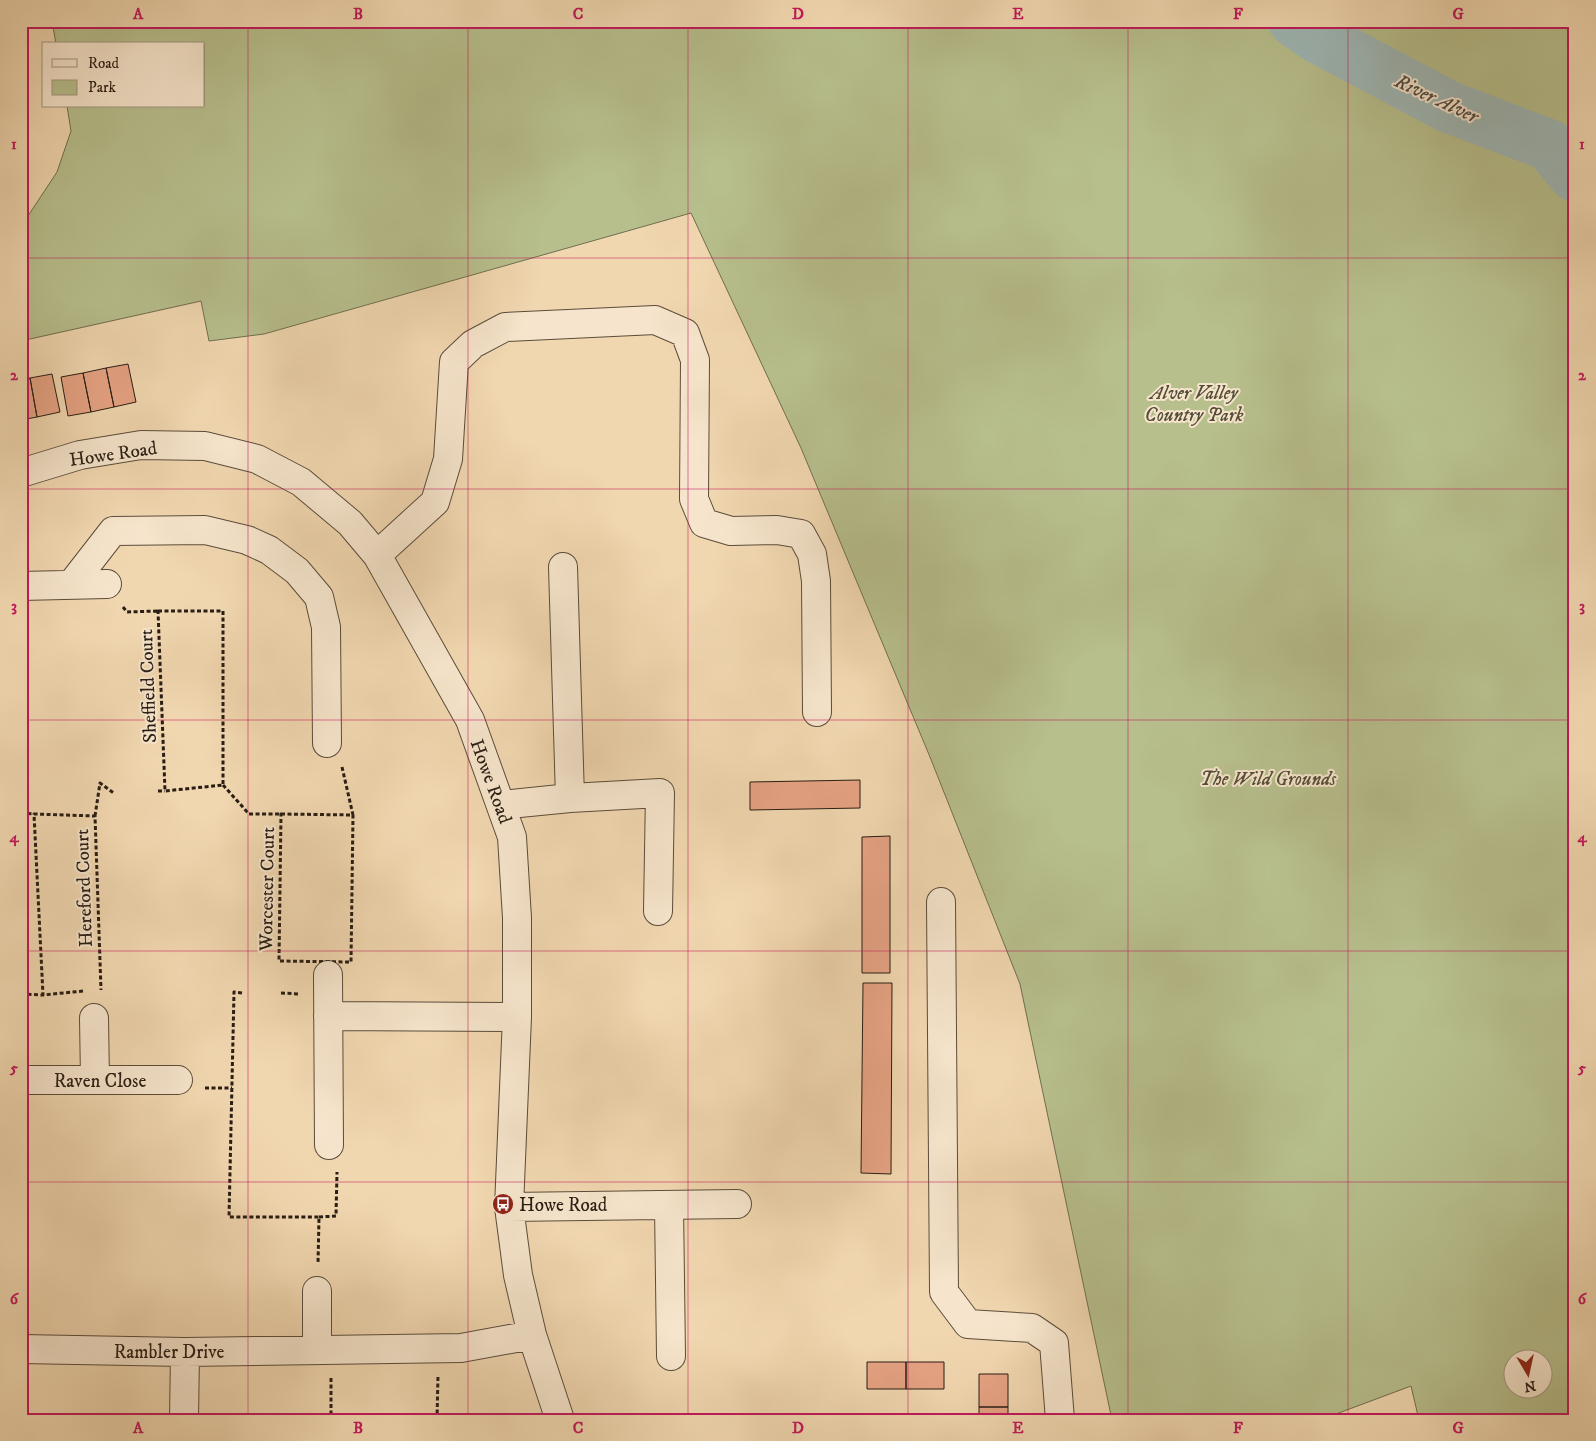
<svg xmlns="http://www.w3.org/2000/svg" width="1596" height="1441" font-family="'IM FELL DW Pica',serif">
	<rect width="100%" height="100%" fill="#f1d7b0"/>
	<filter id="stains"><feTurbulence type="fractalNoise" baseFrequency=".004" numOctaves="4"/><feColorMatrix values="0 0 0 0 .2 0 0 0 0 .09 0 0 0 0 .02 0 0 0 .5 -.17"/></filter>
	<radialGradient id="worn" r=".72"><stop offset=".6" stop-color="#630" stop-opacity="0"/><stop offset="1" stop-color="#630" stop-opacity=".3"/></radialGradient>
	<path fill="#b7bf8d" stroke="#706e50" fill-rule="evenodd" d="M52 21H1575V1420H1419L1411 1386 1320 1420H1112L1020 984 930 757 801 448 691 213 264 334 209 341 201 301 21 341V224L24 222 57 172 71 131 67 106H204V44H56ZM1514 1358H1544V1388H1514Z"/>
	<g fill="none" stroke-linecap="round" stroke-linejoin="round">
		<path stroke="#9eb7b5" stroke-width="52" d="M1294 21 1317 37 1449 107 1549 145 1575 176"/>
	</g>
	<path fill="#e6a384" stroke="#291d14" d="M128 364 136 402 114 407 106 368Z
		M106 368 114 407 91 412 83 373Z
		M83 373 91 412 68 416 61 377Z
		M52 374 60 412 37 417 30 378Z
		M30 378 37 417 21 420V380Z
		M860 780V808L750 810V782Z
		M890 836V973H862V837Z
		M863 983H892L891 1174 861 1173Z
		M867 1362H906V1389H867Z
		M906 1362H944V1389H906Z
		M979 1374H1008V1407H979Z
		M979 1407H1008V1420H979Z"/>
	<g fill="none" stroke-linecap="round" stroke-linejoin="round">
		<g stroke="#5b4c3b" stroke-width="30">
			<path id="minor" d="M21 473 80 455 141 445 205 446 257 459 301 482 350 523 377 555 470 720 512 837 517 918V1017L509 1207 518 1275 532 1335 560 1420
				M377 555 435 502 448 459 454 362 473 344 505 327 655 320 685 333 695 360 694 499 704 523 731 531 777 530 801 534 812 554 816 581 817 712
				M563 567 570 798
				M71 585 113 531 205 530 247 540 269 550 297 571 319 597 326 627 327 743
				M21 586 107 584
				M501 805 570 798 660 793 658 911
				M941 902 944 1292 968 1324 1032 1328 1054 1343 1060 1420
				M328 975 329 1145
				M328 1016 517 1017
				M94 1018 95 1080
				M21 1080H178
				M669 1205 671 1356
				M509 1207 737 1204
				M21 1349 185 1352 461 1348 532 1335
				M317 1350V1291
				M184 1420 185 1352"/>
		</g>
		<path stroke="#291d14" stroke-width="3" stroke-dasharray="4 2.5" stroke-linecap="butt" d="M123 607 127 612 158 611
			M158 611H223V785L165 791Z
			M342 767 353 815
			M223 785 249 814H281
			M158 791H165
			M21 813 34 814
			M281 814 353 815 351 962 279 961Z
			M95 816 100 783 115 794
			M83 991 43 995 34 814 95 816 101 990
			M242 993 234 992 229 1217H319L318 1264
			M281 993 300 994
			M21 994 43 995
			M205 1088H232
			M319 1217 336 1216 337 1172
			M331 1378V1420
			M437 1420 438 1375"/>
		<use href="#minor" stroke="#f6e5cc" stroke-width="28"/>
	</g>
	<path fill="none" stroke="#c2185b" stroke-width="1" stroke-opacity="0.55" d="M248 21V1420M468 21V1420M688 21V1420M908 21V1420M1128 21V1420M1348 21V1420M21 258H1575M21 489H1575M21 720H1575M21 951H1575M21 1182H1575"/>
	<defs>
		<g id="bus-disc" transform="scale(1.125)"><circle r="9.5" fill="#8f2418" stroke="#f6e5cc"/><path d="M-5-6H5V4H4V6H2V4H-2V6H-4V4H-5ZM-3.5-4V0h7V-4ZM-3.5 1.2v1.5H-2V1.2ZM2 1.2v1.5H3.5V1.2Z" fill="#fff"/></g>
	</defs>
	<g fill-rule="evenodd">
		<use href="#bus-disc" x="503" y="1204"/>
	</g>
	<g text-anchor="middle" stroke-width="4" stroke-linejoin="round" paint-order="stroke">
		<g font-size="19" font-style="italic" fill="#544e38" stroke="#f6e5cc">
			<text x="1194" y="399">Alver Valley<tspan x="1194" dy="22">Country Park</tspan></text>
			<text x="1268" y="785">The Wild Grounds</text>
		</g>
		<g font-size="19" fill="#291d14" stroke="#f6e5cc">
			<text transform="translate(113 453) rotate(-8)" y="7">Howe Road</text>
			<text transform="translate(147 686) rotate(-92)" y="7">Sheffield Court</text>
			<text transform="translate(492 781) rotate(70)" y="7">Howe Road</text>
			<text transform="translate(83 888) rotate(-92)" y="7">Hereford Court</text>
			<text transform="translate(266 889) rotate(-89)" y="7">Worcester Court</text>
			<text x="100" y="1087">Raven Close</text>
			<text x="169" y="1358">Rambler Drive</text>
		</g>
		<g font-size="19" fill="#291d14" stroke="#f6e5cc" text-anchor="start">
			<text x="519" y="1211">Howe Road</text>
		</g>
		<g font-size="20" font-style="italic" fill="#4c4b44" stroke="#f6e5cc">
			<text transform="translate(1437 98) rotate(25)" y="7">River Alver</text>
		</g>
	</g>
	<rect width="1596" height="1441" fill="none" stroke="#f1d7b0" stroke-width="55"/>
	<rect x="42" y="42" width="162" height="65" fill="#f6e5cc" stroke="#a49582"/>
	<rect x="52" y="59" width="25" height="8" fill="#f6e5cc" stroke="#a49582"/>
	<text x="88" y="68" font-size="15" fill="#291d14">Road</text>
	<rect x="52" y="80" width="25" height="15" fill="#b7bf8d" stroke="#a49582"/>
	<text x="88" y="92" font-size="15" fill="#291d14">Park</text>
	<g transform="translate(1528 1374) rotate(171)"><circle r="24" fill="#f6e5cc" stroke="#a49582"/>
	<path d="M0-4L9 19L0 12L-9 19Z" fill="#8f2418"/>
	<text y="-8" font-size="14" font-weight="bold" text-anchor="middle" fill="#291d14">N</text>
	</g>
	<rect x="28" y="28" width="1540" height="1386" fill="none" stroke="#c2185b" stroke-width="2"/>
	<g font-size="16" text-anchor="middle" font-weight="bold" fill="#c2185b">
		<text x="138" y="19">A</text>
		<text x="358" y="19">B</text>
		<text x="578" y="19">C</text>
		<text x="798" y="19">D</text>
		<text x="1018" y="19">E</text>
		<text x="1238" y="19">F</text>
		<text x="1458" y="19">G</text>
		<text x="14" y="149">1</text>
		<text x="1582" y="149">1</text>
		<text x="14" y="380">2</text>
		<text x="1582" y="380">2</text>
		<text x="14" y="611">3</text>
		<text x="1582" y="611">3</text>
		<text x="14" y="842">4</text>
		<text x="1582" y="842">4</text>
		<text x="14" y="1073">5</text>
		<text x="1582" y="1073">5</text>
		<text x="14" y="1304">6</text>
		<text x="1582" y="1304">6</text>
		<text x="138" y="1433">A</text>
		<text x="358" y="1433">B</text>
		<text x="578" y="1433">C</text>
		<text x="798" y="1433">D</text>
		<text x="1018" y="1433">E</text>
		<text x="1238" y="1433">F</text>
		<text x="1458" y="1433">G</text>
	</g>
	<rect width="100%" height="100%" filter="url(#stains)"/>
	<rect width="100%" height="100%" fill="url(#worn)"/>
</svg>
